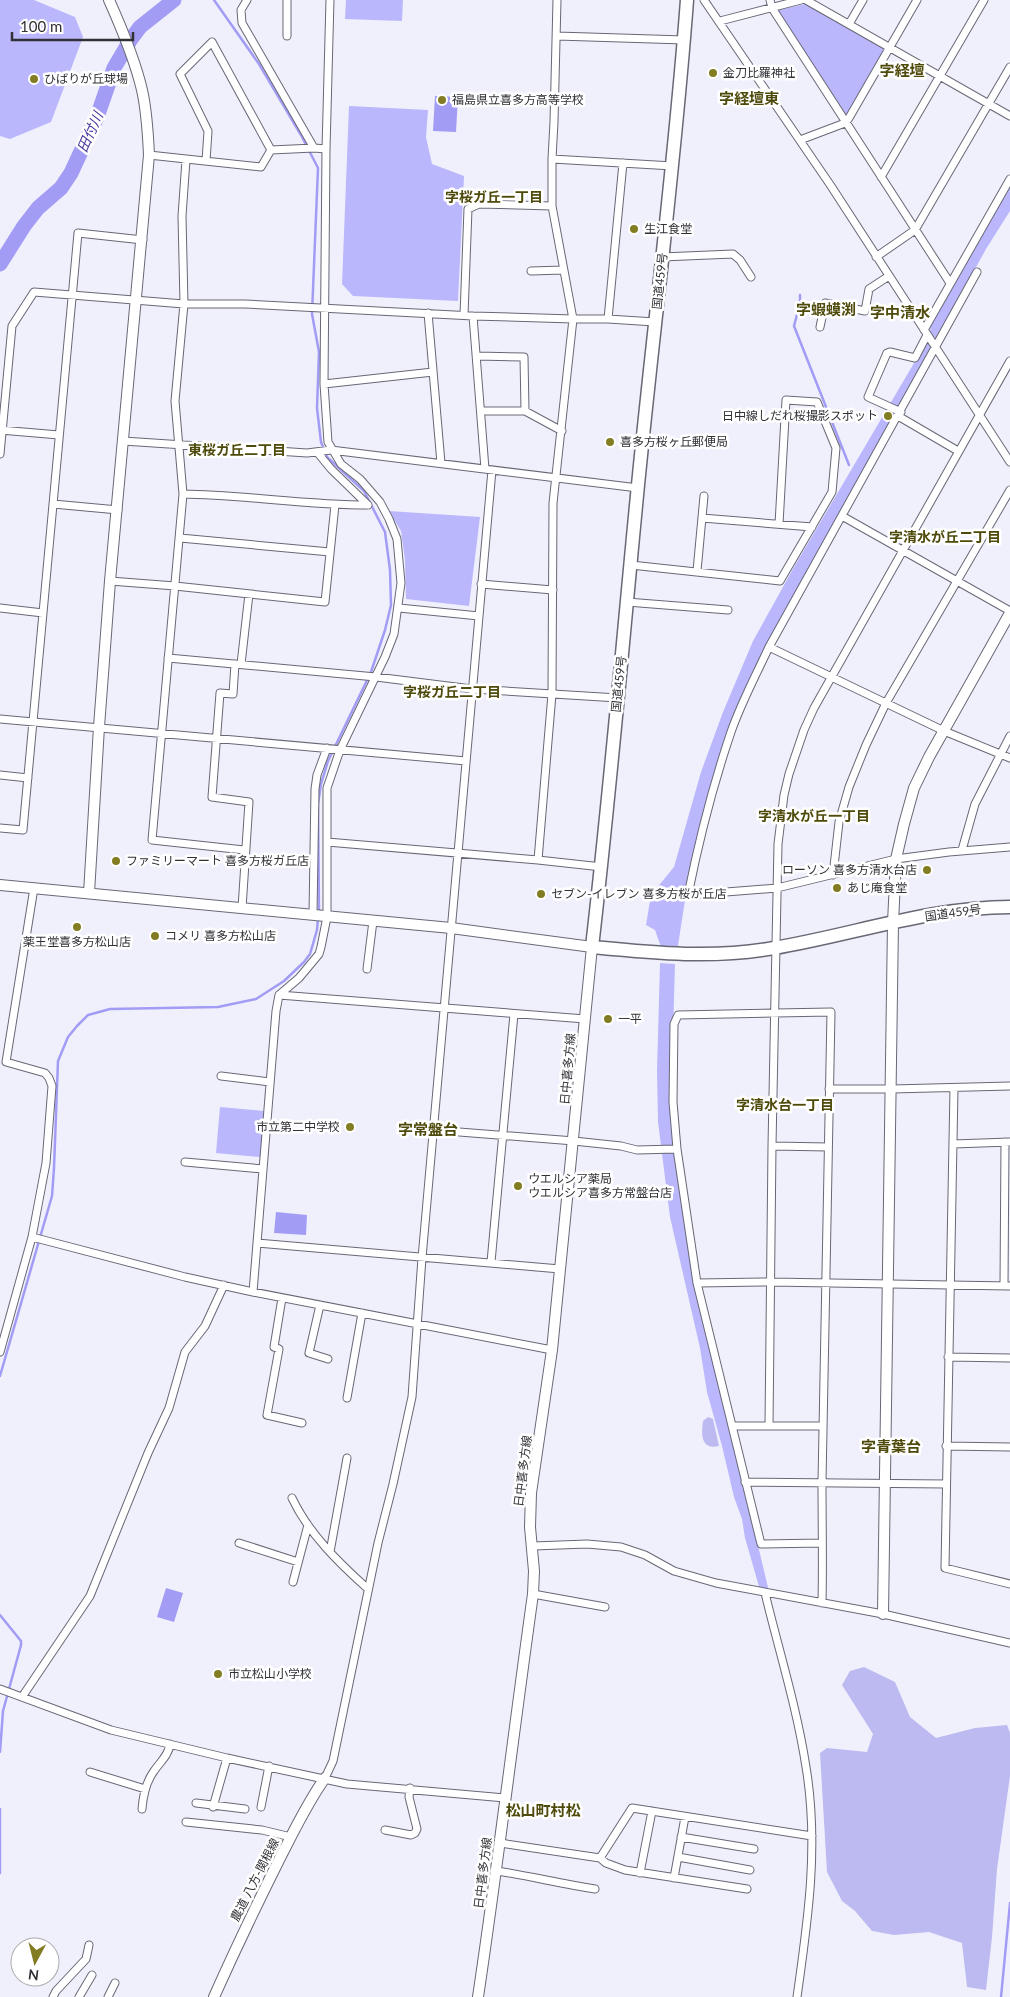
<svg xmlns="http://www.w3.org/2000/svg" width="1010" height="1997" font-family="Lato,'Noto Sans JP',sans-serif">
	<rect width="100%" height="100%" fill="#f0f0fd"/>
	<path fill="#bab7fd" d="M0 0H34L75 17 83 37 51 122 10 139 0 136Z
		M346 0H403L402 21 345 19Z
		M805 4 884 48 883 52 848 113 844 116 778 14 779 10Z
		M349 106 428 110 426 137 432 164 464 176 458 301 353 296 342 284Z
		M1010 187V211L986 249 937 338H935L930 332 931 325Z
		M927 341 931 347 929 352 897 409V412L750 685 690 868 677 952 662 950 655 930 646 925 651 895 674 867 701 772 723 712 753 641 794 567Z
		M389 511 480 517 469 606 406 599 405 560 401 531Z
		M660 963 675 964 671 1104 692 1266 769 1592 760 1590 745 1538 742 1519 734 1497 722 1446 707 1392 700 1348 670 1217 658 1122 657 1071Z
		M220 1107 264 1111 260 1157 216 1153Z"/>
	<path fill="#bcbaf0" d="M708 1417 713 1419 719 1446C701 1450 701 1435 703 1421Z
		M864 1667 895 1682 910 1717 936 1738 975 1728 1007 1725 1010 1733V1776L997 1869 992 1937 986 1990 967 1987 962 1943 929 1932 894 1935 872 1931 855 1911 842 1901 827 1872 820 1753 827 1748 867 1752 873 1734 842 1685 850 1671Z"/>
	<path fill="#a29cf5" d="M435 96 458 97 456 132 433 131Z
		M276 1212 307 1215 306 1235 274 1233Z
		M166 1588 183 1593 174 1622 157 1617Z"/>
	<g fill="none" stroke-linecap="round" stroke-linejoin="round">
		<path stroke="#a29cf5" stroke-width="2.5" d="M214 0 259 64 301 135 318 168 312 314 319 352 317 408 321 442 327 457 364 491 385 532 390 570 391 605 385 630 371 672 328 761 321 784 318 804 319 913
			M800 295V303L794 326 849 465
			M0 1376 52 1196 54 1168 58 1061 68 1037 77 1026 88 1015 110 1009 218 1007 256 999 284 981 304 962 310 954 317 930 318 918
			M0 1615 21 1641V1645L3 1711 0 1752
			M0 1809V1873
			M1001 1997 1010 1903"/>
		<path stroke="#a29cf5" stroke-width="15" d="M0 264 24 226 38 208 61 188 71 173 97 117 114 68 131 39 140 27 174 0"/>
		<g stroke="#686875" stroke-width="9">
			<path id="street" d="M247 0 241 10 242 23 314 148
				M704 0 831 186 1010 462
				M770 0 772 8 950 283
				M806 0 1010 116
				M720 21 801 0
				M849 24 863 0
				M287 36V0
				M557 36 684 40
				M800 140 845 123 849 118 917 0
				M271 150 314 148 326 149
				M149 155 261 167 271 150
				M552 159 673 166
				M186 160 182 216 184 304 175 401 183 494 152 840 244 850
				M206 161 208 131 180 74 212 42 271 150
				M881 177 984 0
				M662 257 733 254 740 260 751 277
				M876 257 915 230 1010 67
				M531 271 563 270
				M977 272 769 647C756 675 741 703 731 732 713 785 699 840 688 895L777 888 896 859 949 852 1010 847
				M428 313 441 463
				M464 315 468 209 479 204 552 206
				M473 316 485 469
				M608 319 623 163
				M820 327 825 303 865 311 869 289 889 276
				M924 330 1010 179
				M477 356 524 357 525 411
				M324 384 433 372
				M481 411H525L562 431
				M901 412 868 397 887 353 890 352 915 358 927 335
				M898 416 958 451
				M0 430 59 435
				M123 441 307 453 331 450 638 488
				M317 452 331 469 368 505
				M0 454 12 326 34 292 184 304H245L473 316 573 319H608L655 322
				M183 494C245 495 306 505 368 505
				M53 504 118 510
				M842 516 1010 611
				M702 518 812 527
				M180 538 330 552
				M631 565 780 581 832 492 836 448 817 402 786 400 779 524
				M697 571 704 496
				M110 581 175 586 325 602 335 505
				M481 584 553 590
				M627 602 728 610
				M0 608 43 613
				M399 608 479 616
				M769 647 944 731 1010 758
				M168 658 376 677 472 689 618 698
				M235 664 233 694 220 693 212 797 249 802 242 908
				M241 664 249 594
				M0 719 466 761
				M0 775 28 778
				M0 828 23 830 78 233 143 240
				M327 842 538 860 602 867
				M962 850 975 804 1010 736
				M538 860 552 694 553 503 573 319 552 206V159L554 122 557 0
				M833 875 839 822 849 787 866 745 886 703 1010 490
				M313 914 315 789 317 775 327 748
				M367 969 373 921
				M279 995 585 1019
				M221 1076 270 1082
				M954 1088 945 1568 1010 1584
				M829 1089H892L1010 1086
				M434 1130 574 1141 621 1146 637 1150 677 1149
				M953 1144 1010 1142
				M772 1146 828 1147
				M185 1162 263 1169
				M32 1237 185 1277 253 1292 552 1350
				M257 1243 560 1269
				M491 1262 514 1014
				M697 1283 771 1282 1010 1286
				M1004 1286 1005 1142
				M253 1292 276 1011 279 995 299 978 319 954 321 947 327 917V788L340 750 385 657 394 634 401 583 397 539 389 519 380 502 360 479 341 464 328 442 324 384 326 149 330 0
				M282 1298 274 1347 279 1349 267 1415 302 1423
				M320 1305 309 1353 328 1359
				M0 1352 32 1237 46 1163 52 1086 49 1078 45 1073 6 1062 34 888
				M948 1357 1010 1358
				M347 1398 362 1313
				M732 1426H769
				M823 1426H769L772 1146 778 844 784 795 789 774 804 730 814 708 1010 361
				M946 1446 1010 1447
				M745 1482 946 1484
				M292 1498C309 1534 339 1563 368 1589
				M239 1543 298 1562
				M533 1546 587 1544 621 1547 645 1555 674 1571 716 1583 883 1614 1010 1643
				M330 1552 347 1458
				M293 1582 308 1525
				M765 1593C779 1651 797 1708 806 1767 819 1845 808 1920 797 1997
				M533 1594 605 1607
				M822 1603C823 1563 822 1523 822 1482L831 1012 678 1015 674 1024 673 1102 677 1149 697 1283 761 1544 822 1543
				M0 1689 111 1730 227 1758 347 1784 505 1798
				M22 1697 90 1596 148 1453 169 1408 185 1352 205 1326 224 1285
				M90 1772 145 1789
				M325 1778 333 1761 378 1543 393 1484 412 1397 422 1258 492 470
				M196 1803 245 1809
				M213 1807 227 1758
				M261 1807 269 1766
				M142 1809C143 1796 146 1782 154 1771 160 1762 169 1755 170 1744
				M186 1822 262 1830 291 1837
				M385 1830 411 1835 415 1833 417 1829 409 1797 410 1788
				M681 1837 754 1849
				M500 1843 600 1858 632 1808 812 1836
				M678 1857 750 1870
				M600 1858 606 1863 625 1870 747 1889
				M497 1871C530 1876 562 1884 595 1889
				M640 1873 652 1811
				M674 1878 685 1817
				M53 1997 56 1991 86 1959 89 1945
				M79 1997 92 1975
				M108 1997 115 1983"/>
		</g>
		<g stroke="#686875" stroke-width="12">
			<path id="secondary" d="M0 885 451 928 592 947 552 1350 531 1493 530 1527 534 1571 533 1594C514 1729 498 1863 478 1997
				M89 893 99 727 110 581 149 155C148 133 147 112 142 90 135 60 122 29 109 0
				M883 1614 893 923 896 859 904 824 914 788 929 757 1010 613
				M214 1997C235 1950 257 1904 280 1858 294 1831 307 1803 325 1778"/>
		</g>
		<g stroke="#686875" stroke-width="15">
			<path id="highway" d="M687 0C675 162 654 323 638 485 623 639 610 793 592 947 654 953 713 959 774 948 852 935 930 907 1010 907"/>
		</g>
		<use href="#street" stroke="#fff" stroke-width="7"/>
		<use href="#secondary" stroke="#fff" stroke-width="10"/>
		<use href="#highway" stroke="#fff" stroke-width="12"/>
	</g>
	<g fill="#827c23" stroke="#fff" stroke-width="2">
		<circle cx="713" cy="73" r="5"/>
		<circle cx="34" cy="79" r="5"/>
		<circle cx="442" cy="100" r="5"/>
		<circle cx="634" cy="229" r="5"/>
		<circle cx="888" cy="416" r="5"/>
		<circle cx="610" cy="442" r="5"/>
		<circle cx="116" cy="861" r="5"/>
		<circle cx="927" cy="870" r="5"/>
		<circle cx="837" cy="888" r="5"/>
		<circle cx="541" cy="894" r="5"/>
		<circle cx="77" cy="927" r="5"/>
		<circle cx="155" cy="936" r="5"/>
		<circle cx="608" cy="1019" r="5"/>
		<circle cx="350" cy="1127" r="5"/>
		<circle cx="518" cy="1186" r="5"/>
		<circle cx="218" cy="1674" r="5"/>
	</g>
	<g text-anchor="middle" stroke-width="5" stroke-linejoin="round" paint-order="stroke">
		<g font-size="12" fill="#303036" stroke="#fff" text-anchor="start">
			<text x="723" y="77">金刀比羅神社</text>
			<text x="44" y="83">ひばりが丘球場</text>
			<text x="452" y="104">福島県立喜多方高等学校</text>
			<text x="644" y="233">生江食堂</text>
			<text x="878" y="420" text-anchor="end">日中線しだれ桜撮影スポット</text>
			<text x="620" y="446">喜多方桜ヶ丘郵便局</text>
			<text x="126" y="865">ファミリーマート 喜多方桜ガ丘店</text>
			<text x="917" y="874" text-anchor="end">ローソン 喜多方清水台店</text>
			<text x="847" y="892">あじ庵食堂</text>
			<text x="551" y="898">セブン-イレブン 喜多方桜が丘店</text>
			<text x="165" y="940">コメリ 喜多方松山店</text>
			<text x="77" y="946" text-anchor="middle">薬王堂喜多方松山店</text>
			<text x="618" y="1023">一平</text>
			<text x="340" y="1131" text-anchor="end">市立第二中学校</text>
			<text x="528" y="1183">ウエルシア薬局<tspan x="528" dy="14">ウエルシア喜多方常盤台店</tspan></text>
			<text x="228" y="1678">市立松山小学校</text>
		</g>
		<g font-size="12" fill="#303036" stroke="#fff">
			<text transform="translate(660 281) rotate(-84)" y="4">国道459号</text>
			<text transform="translate(619 684) rotate(-84)" y="4">国道459号</text>
			<text transform="translate(953 913) rotate(-8)" y="4">国道459号</text>
			<text transform="translate(568 1069) rotate(-85)" y="4">日中喜多方線</text>
			<text transform="translate(523 1471) rotate(-83)" y="4">日中喜多方線</text>
			<text transform="translate(483 1873) rotate(-83)" y="4">日中喜多方線</text>
			<text transform="translate(255 1880) rotate(-63)" y="4">農道 八方-関根線</text>
		</g>
		<g font-size="14" font-style="italic" fill="#49369b" stroke="#fff">
			<text transform="translate(90 132) rotate(-66)" y="5">田付川</text>
		</g>
		<g font-size="14" font-weight="bold" fill="#4e4a0b" stroke="#fff">
			<text x="494" y="202">字桜ガ丘一丁目</text>
			<text x="237" y="455">東桜ガ丘二丁目</text>
			<text x="945" y="542">字清水が丘二丁目</text>
			<text x="452" y="697">字桜ガ丘二丁目</text>
			<text x="814" y="821">字清水が丘一丁目</text>
			<text x="785" y="1110">字清水台一丁目</text>
		</g>
		<g font-size="15" font-weight="bold" fill="#4e4a0b" stroke="#fff">
			<text x="902" y="76">字経壇</text>
			<text x="749" y="104">字経壇東</text>
			<text x="826" y="315">字蝦蟆渕</text>
			<text x="900" y="318">字中清水</text>
			<text x="428" y="1135">字常盤台</text>
			<text x="891" y="1452">字青葉台</text>
			<text x="543" y="1816">松山町村松</text>
		</g>
	</g>
	<g transform="translate(35 1962) rotate(187)"><circle r="24" fill="#ffffff" stroke="#acacaf"/>
	<path d="M0-4L9 19L0 12L-9 19Z" fill="#827c23"/>
	<text y="-8" font-size="14" font-weight="bold" text-anchor="middle" fill="#303036">N</text>
	</g>
	<path d="M12 32v8h121v-8" fill="none" stroke="#303036" stroke-width="2.5"/>
	<text x="20" y="32" font-size="15" fill="#303036" stroke="#ffffff" stroke-width="4" paint-order="stroke">100 m</text>
</svg>
